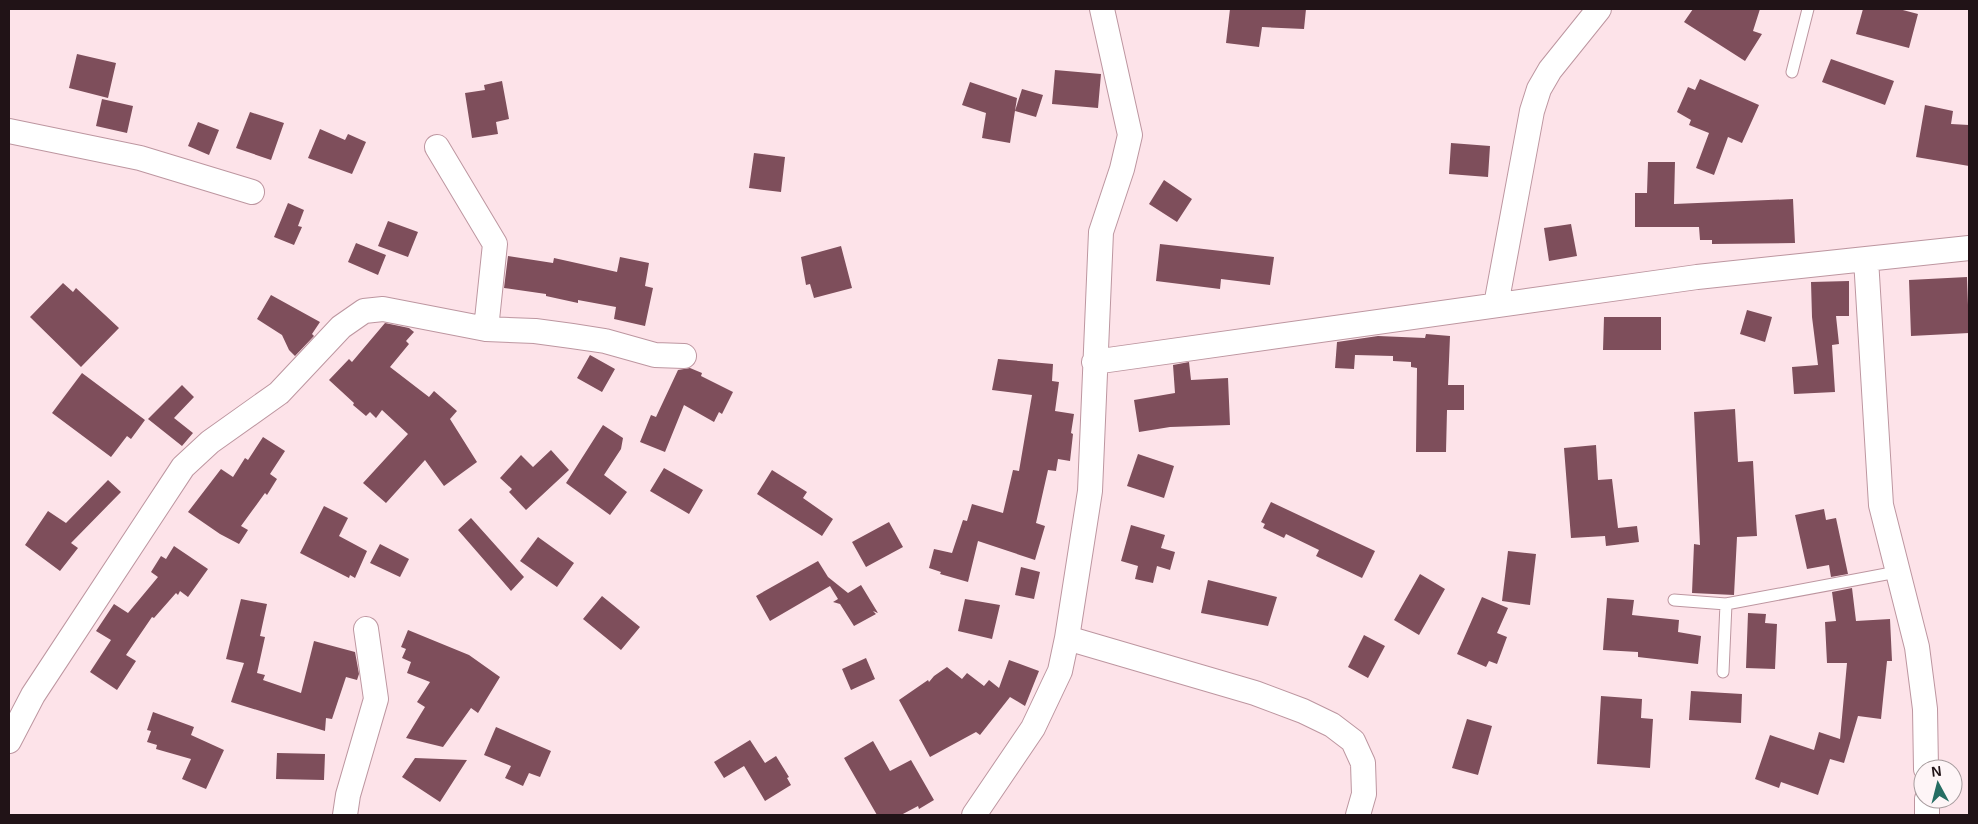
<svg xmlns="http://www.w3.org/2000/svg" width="1978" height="824" font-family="Helvetica,sans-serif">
	<rect width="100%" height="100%" fill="#fde3e9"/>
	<path fill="#7e4e5b" d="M1230 9H1306L1304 29 1262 27 1259 47 1226 43Z
		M1693 9H1760L1753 31 1762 34 1745 61 1684 22Z
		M1863 9H1899L1918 14 1909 48 1856 34Z
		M77 54 116 63 108 98 69 88Z
		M1831 59 1894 81 1885 105 1822 82Z
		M1055 70 1101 74 1098 108 1052 104Z
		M1700 79 1759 105 1742 143 1728 137 1714 175 1696 168 1709 133 1689 125 1691 120 1677 112 1688 87 1695 90Z
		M502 81 509 119 496 122 498 134 472 138 465 93 485 90 484 85Z
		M970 82 1017 98 1010 143 982 138 986 113 962 105Z
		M1022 89 1043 95 1036 117 1015 111Z
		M102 99 133 106 127 133 96 126Z
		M1925 105 1953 111 1951 124 1969 125V166L1916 157Z
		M250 112 284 123 271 160 236 148Z
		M198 122 219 130 209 155 188 146Z
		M320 129 345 140 348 134 366 142 352 174 308 158Z
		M1451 143 1490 146 1488 177 1449 174Z
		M754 153 785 157 781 192 749 188Z
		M1648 162H1675L1674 204 1793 199 1795 243 1712 244V240H1700L1699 227H1635V193H1647Z
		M1164 180 1192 199 1177 222 1149 204Z
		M288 203 304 210 298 226 302 227 294 245 274 237Z
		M388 221 418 232 408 257 378 246Z
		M1571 224 1577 256 1549 261 1544 228Z
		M356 243 386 255 378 275 348 262Z
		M1160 244 1274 257 1270 285 1221 279 1220 289 1156 281Z
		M841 246 852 288 814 298 810 284 806 285 801 257Z
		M508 256 553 263 554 258 617 272 620 257 649 263 645 286 653 288 645 326 614 319 616 307 578 300V303L546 296V294L504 288Z
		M1967 277 1969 333 1911 336 1909 280Z
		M1849 281V316H1836L1839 344 1832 345 1835 392 1794 394 1792 367 1818 365 1812 317 1811 282Z
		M63 283 73 292 76 288 119 328 81 367 30 317Z
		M271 295 320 322 312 334 314 336 295 356 289 350 282 335 257 319Z
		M1747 310 1772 317 1765 342 1740 334Z
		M1604 317H1661V350H1603Z
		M385 323 409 328 414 332 406 341 409 344 390 367 429 397 434 391 457 411 450 419 477 462 444 486 425 460 386 503 363 483 408 434 382 410 376 418 370 412 366 416 353 405 354 403 329 380 349 359 352 362Z
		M1426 334 1450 336 1448 385H1464V410H1447L1446 452H1416L1417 368 1411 367V362L1393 361V356L1355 355 1354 369 1335 368 1337 342 1378 336 1425 338Z
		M590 355 615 369 602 392 577 378Z
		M998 359 1053 364 1052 381 1059 382 1055 411 1074 414 1071 433 1073 434 1070 461 1058 459 1056 471 1048 470 1036 523 1045 526 1035 560 978 541 968 582 940 574 941 572 929 568 934 549 952 553 963 520 967 521 972 504 1003 513 1013 470 1019 471 1032 395 992 390Z
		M1189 362 1191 380 1228 378 1230 425 1170 427 1139 432 1134 400 1175 393 1173 365Z
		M690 368 702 373 701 376 733 392 722 414 719 412 714 422 684 405 665 452 640 442 651 415 656 417 678 370Z
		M82 373 145 420 131 439 127 436 111 457 52 413Z
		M182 385 194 397 174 418 193 433 182 446 148 419Z
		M1735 409 1738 462 1753 461 1757 536 1737 537 1734 595 1692 593 1694 544 1700 545 1694 412Z
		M603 425 623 438 621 449 604 475 627 492 610 515 566 483Z
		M263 437 285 451 270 474 277 479 267 495 265 493 241 526 248 530 239 544 220 534 188 512 221 469 233 477 245 458 248 460Z
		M1596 445 1598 480 1612 479 1618 528 1637 526 1639 542 1606 546 1605 536 1571 538 1564 448Z
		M551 450 569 470 526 510 509 492 512 489 500 478 521 455 533 467Z
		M1138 454 1174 466 1164 498 1127 486Z
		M664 468 703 490 689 514 650 491Z
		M772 470 807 492 803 498 833 519 822 536 757 494Z
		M108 480 121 492 71 543 78 548 60 571 25 545 48 511 66 523Z
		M1271 502 1375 551 1362 578 1316 556 1319 550 1286 534 1284 538 1263 528 1265 524 1261 522Z
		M324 506 348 518 339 536 367 551 355 578 350 575 349 578 300 553Z
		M1824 509 1826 520 1836 518 1848 574 1831 577 1829 565 1807 569 1795 515Z
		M471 518 524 577 511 591 458 530Z
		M889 522 903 547 866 567 852 542Z
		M1131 525 1165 535 1161 548 1175 552 1170 570 1157 566 1153 583 1135 579 1138 566 1121 561Z
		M538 537 574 563 557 587 520 561Z
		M380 544 409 559 400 577 370 563Z
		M174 546 208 569 188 597 180 591 178 595 176 593 154 618 152 617 126 655 136 661 117 690 90 672 111 640 96 631 114 604 128 613 158 577 151 572 161 556 166 559Z
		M1508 551 1536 554 1530 605 1502 601Z
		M818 561 828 577 848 593 861 585 878 613 873 611 876 614 854 626 840 604 833 602 838 599 830 586 770 621 756 596Z
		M1021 567 1040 572 1034 599 1015 595Z
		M1420 574 1445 589 1419 635 1394 620Z
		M1208 580 1277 597 1268 626 1201 613Z
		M1852 588 1856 621 1890 619 1892 661H1887L1881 719 1858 716 1844 763 1830 759 1818 795 1781 782 1779 788 1755 779 1770 735 1814 750 1819 732 1840 739 1847 663H1827L1825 622 1836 621 1832 592Z
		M602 596 640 627 621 650 583 619Z
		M1482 597 1508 608 1497 633 1507 637 1497 664 1489 661 1486 667 1457 654Z
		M1607 598 1634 600 1632 615 1679 620 1678 632 1701 636 1698 664 1638 657V652L1603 650Z
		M241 599 267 604 260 636 265 637 257 673 265 675 263 680 301 693 314 641 355 652 359 674 357 680 346 677 332 719 326 718 325 731 231 702 244 663 226 659Z
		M965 599 1000 605 992 639 958 631Z
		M1748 613 1766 614 1765 623 1777 624 1775 669 1746 668Z
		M408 630 469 655 500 677 478 713 471 708 443 747 406 738 425 707 417 702 430 682 407 673 411 662 402 658 406 649 401 647Z
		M1364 635 1385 646 1368 678 1348 667Z
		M866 658 875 679 851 690 842 669Z
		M1009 660 1039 671 1025 706 1010 697 980 735 976 732 930 757 899 700 928 680 929 682 934 676 947 667 962 679 967 673 984 686 989 680 999 688Z
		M1691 691 1742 694 1741 723 1689 720Z
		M1601 696 1642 699 1641 718 1653 719 1650 768 1597 764Z
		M153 712 194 727 191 735 224 750 206 789 182 779 191 759 156 749 157 745 147 742 151 731 147 730Z
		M1467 719 1492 726 1478 775 1452 768Z
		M496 727 551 751 540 777 529 773 523 786 505 778 511 766 484 755Z
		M750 740 765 763 776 756 789 777 787 778 791 785 765 801 744 766 724 778 714 762Z
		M873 741 890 771 911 760 934 800 919 809 918 806 901 815H877L844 758Z
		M277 753 325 754 324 780 276 779Z
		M415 758 467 760 440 802 402 777Z"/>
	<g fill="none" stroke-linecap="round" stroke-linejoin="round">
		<g stroke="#bd96a0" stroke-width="13">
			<path id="lane" d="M1792 72 1808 9
				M1674 600 1726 604 1897 572
				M1723 672 1726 604"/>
		</g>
		<g stroke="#bd96a0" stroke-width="26">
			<path id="street" d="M9 131 140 158 252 192
				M437 147 495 244 486 329
				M1866 259 1881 505 1917 647 1925 709 1926 769
				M1496 305 1532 111 1539 89 1550 70 1599 9
				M1094 362 1697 277 1969 248
				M1067 638 1255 693 1303 711 1332 725 1353 741 1363 763 1364 794 1358 815
				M9 741 33 695 183 467 210 442 279 393 341 327 364 311 383 309 486 329 535 331 572 336 605 341 655 355 684 356
				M1927 799V815
				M345 815 348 795 376 699 366 629
				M974 815 1033 728 1060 671 1067 638 1090 491 1101 232 1122 169 1130 135 1102 9"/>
		</g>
		<use href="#lane" stroke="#fff" stroke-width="11"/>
		<use href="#street" stroke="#fff" stroke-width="24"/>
	</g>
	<rect width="1978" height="824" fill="none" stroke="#211317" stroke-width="20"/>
	<g transform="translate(1938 784) rotate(353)"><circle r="24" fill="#fef5f7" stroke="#a69b9d"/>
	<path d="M0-4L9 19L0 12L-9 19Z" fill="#266d63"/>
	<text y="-8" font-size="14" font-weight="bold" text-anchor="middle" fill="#211317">N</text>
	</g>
</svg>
